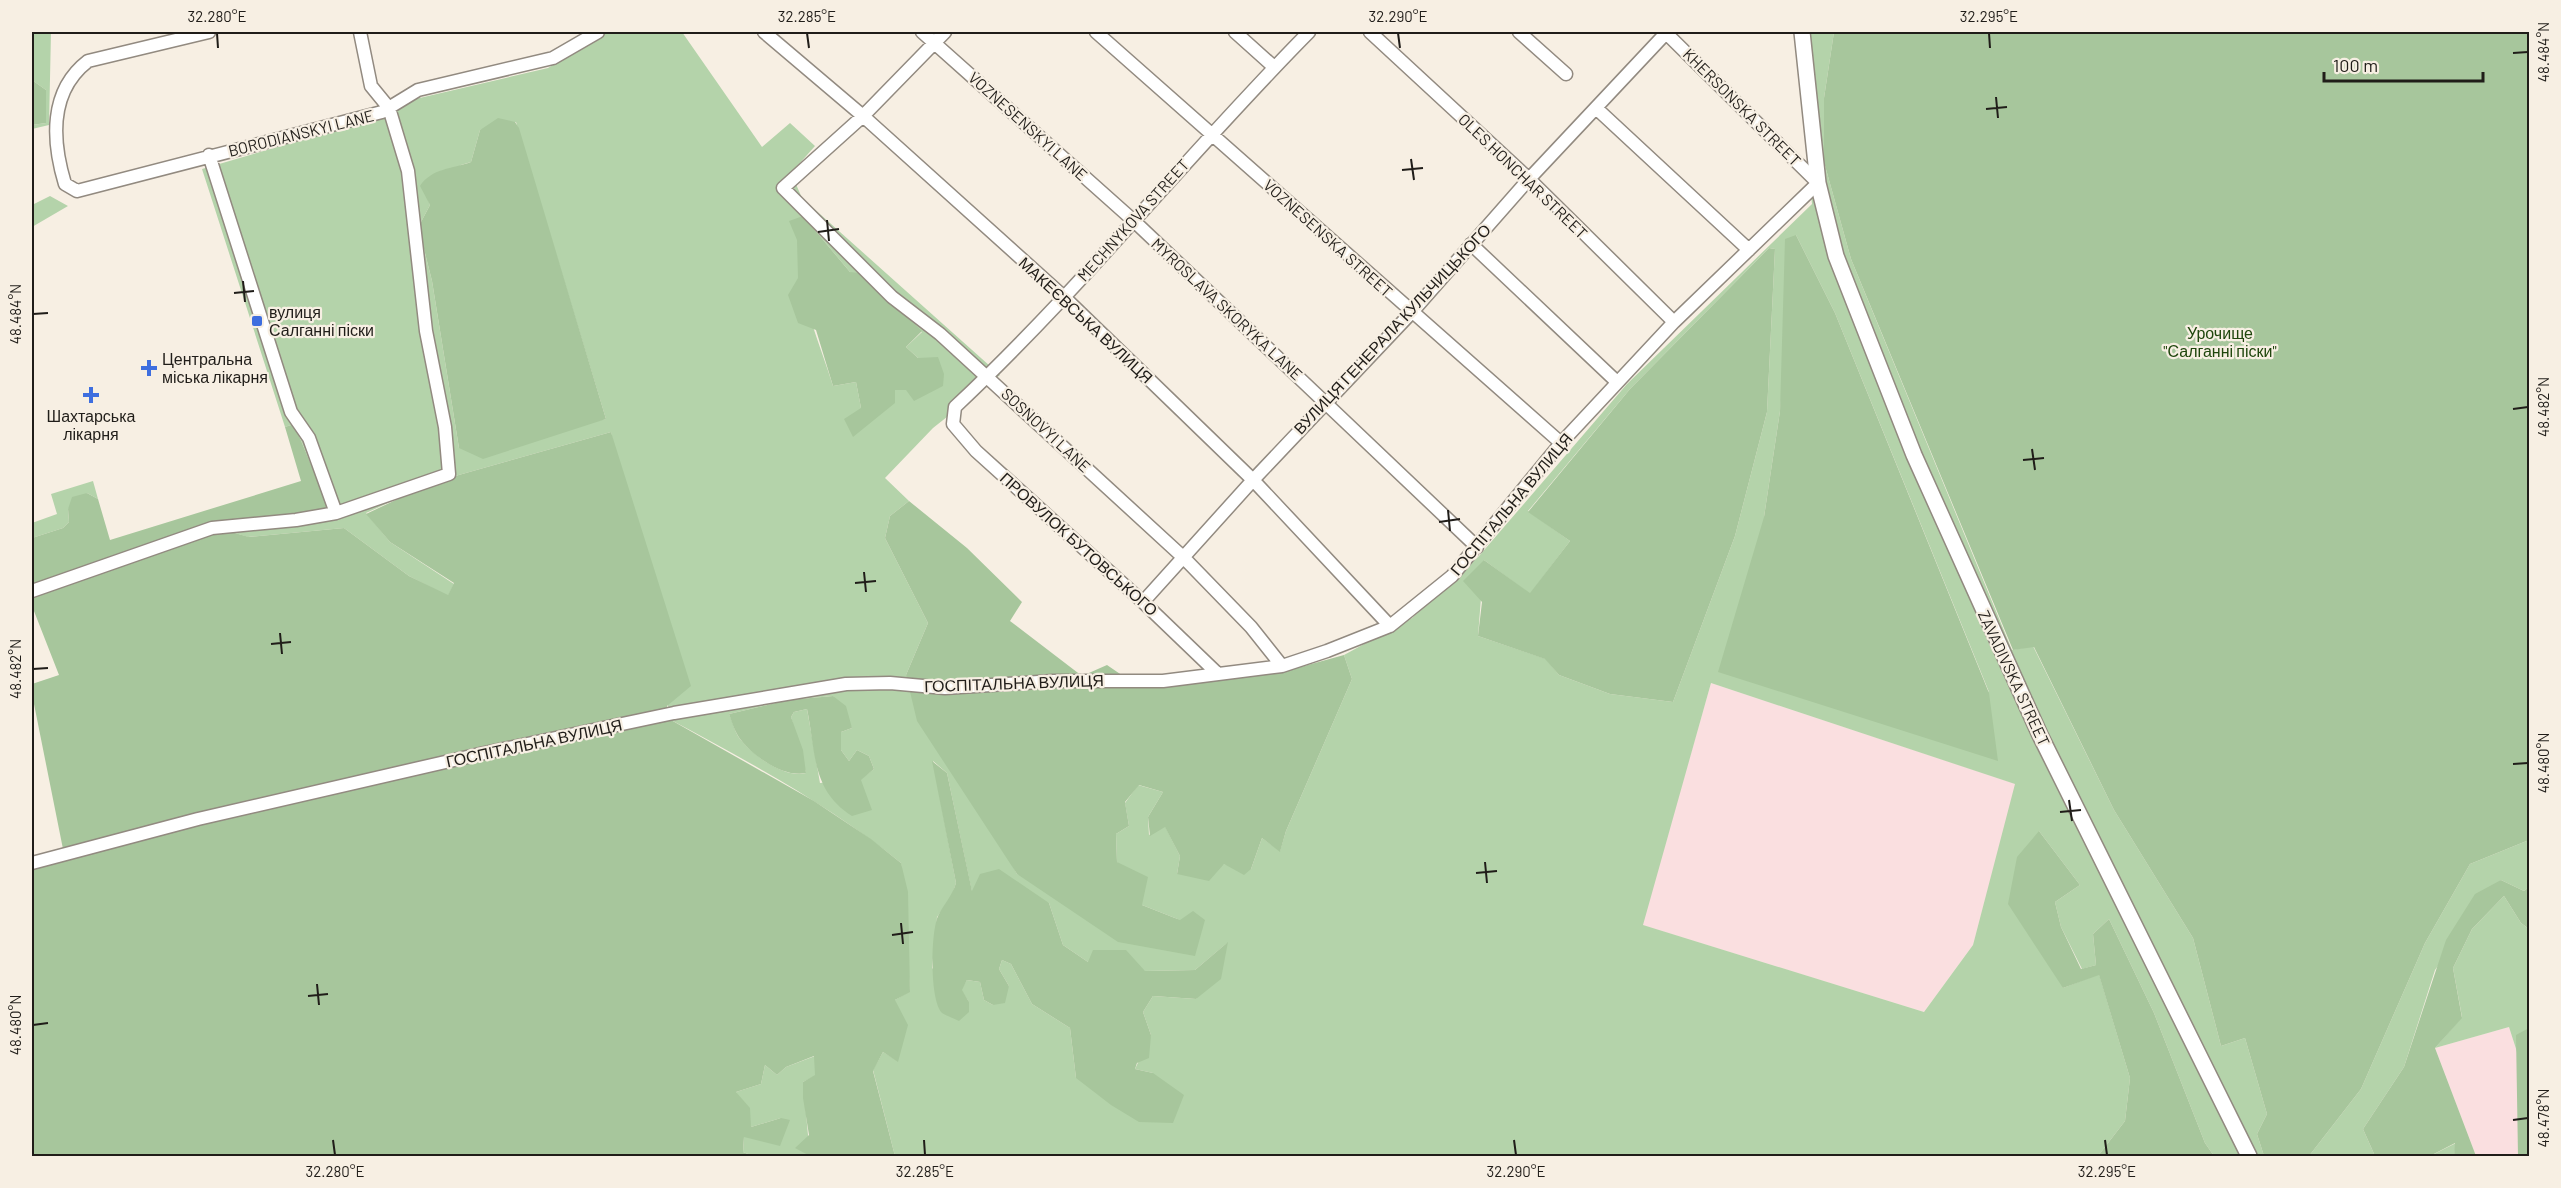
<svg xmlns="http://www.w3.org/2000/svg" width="2561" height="1188" font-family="Barlow,sans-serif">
	<rect width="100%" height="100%" fill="#f7efe3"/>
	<path fill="#fadfe0" d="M1711 683 2016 784 1973 945 1924 1012 1642 925Z
		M2509 1027 2518 1055 2529 1156H2476L2435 1048Z"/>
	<path fill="#b4d3aa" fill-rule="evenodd" d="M32 32H51L49 125 32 129V125L46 123V90L32 80Z
		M607 32H682L762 147 790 123 815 146 791 173 802 198 1000 375 933 428 885 478 909 501 890 516 885 538 928 623 906 675 1017 874 1180 920 1142 905 1117 862 1116 834 1129 826 1125 803 1138 785 1163 792 1148 817 1149 835 1165 826 1180 856 1177 874 1224 864 1251 869 1262 838 1280 851 1286 831 1352 679 1344 655 1412 618 1479 556 1627 384 1812 204 1794 32H1834L1824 98V162L1851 259 2012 650 2033 646 2114 810 2193 938 2221 1046 2245 1038 2267 1114 2257 1134 2264 1156H2214L2205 1143 2154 1013 2109 919 2093 934 2096 965 2082 969 2061 927 2055 902 2080 885 2039 831 2063 988 2099 974 2130 1078 2125 1121 2098 1156H895L873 1070 883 1052 898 1061 895 1000 910 991 901 863C831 806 751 763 671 720L611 432 434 482 366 513 390 542 454 584 448 596 409 576 344 528 248 537 235 533 234 522 331 512 294 424 285 427 202 169 384 116 411 100 548 68ZM516 122 606 419 459 448 432 281 421 237V222L430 205 427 197 461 165 471 162 480 130ZM803 216 850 272 922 332 906 347 918 358 906 390H895L861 408 856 382 833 386C816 330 787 274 803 216ZM1796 235 1835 313 1989 692 1764 517 1780 411ZM1769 248 1775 249 1767 412 1735 536 1673 702 1610 694 1559 675 1546 659 1478 636 1484 560 1530 594 1570 541 1528 511 1630 389ZM1711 683 2015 784 1973 945 1924 1012 1643 925ZM833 696 852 728 841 732V750L849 761 857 750 869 756 874 769 861 779 820 783 807 709 794 712 791 717 806 773C785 779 754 756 741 740 735 734 733 722 729 714L788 700ZM933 761 947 773 972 892 1049 903 1063 945 1088 962 1145 971 1195 970 1227 943 1196 999 1153 996 1143 1012 1151 1035 1135 1069 1153 1073 1076 1078 1070 1028 1032 1004 1011 964 1002 960 999 969 1009 986 993 1005 984 1000 980 982 967 980 961 990 969 1002 932 968 937 917 951 898 956 883Z
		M50 196 68 206 32 227V205Z
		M93 481 98 499 87 493 68 509 69 522 63 528 32 538V523L57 514 51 494Z
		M2529 840V887L2524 891 2501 880 2435 970 2404 1067 2363 1129 2375 1156H2309L2361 1089 2425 943 2470 864Z
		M2504 896 2521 923 2529 929V1059L2518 1055 2509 1027 2435 1048 2462 1017 2453 968 2472 929Z
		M815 1056V1076L803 1082 810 1156H753L743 1152 744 1137 781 1118 751 1127 736 1092 761 1084 765 1065 777 1075 786 1067Z
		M2456 1143 2454 1156H2430Z"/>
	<path fill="#a7c69c" d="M1834 32H2529V840L2470 864 2425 943 2361 1089 2309 1156H2264L2257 1134 2267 1114 2245 1038 2221 1046 2193 938 2114 810 2034 647 2013 650 1851 259 1824 162V98Z
		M32 80 46 90V123L32 125Z
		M498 118 515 122 519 128 606 419 483 459 459 448 432 281 421 237V222L430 205 420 186C432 168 452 169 471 162L480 130Z
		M803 216 850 272 859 273 922 331 906 347 918 358 938 357 944 374 943 386 914 401 906 390H895V403L853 437 844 419 861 408 856 382 833 386 816 330 798 323 788 295 798 278 797 240 789 221Z
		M1796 235 1835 313 1989 693 1998 761 1718 672 1764 517 1780 411 1785 239Z
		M1769 248 1775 249 1767 412 1735 536 1673 702 1610 694 1559 675 1545 659 1478 636 1482 602 1463 581 1484 560 1530 593 1570 541 1528 512 1630 389Z
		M294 424 331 512 234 522 235 533 249 537 344 528 409 576 448 595 454 583 390 542 366 514 434 482 611 432 691 686 667 706 671 720 814 801 871 839 901 863 908 892 910 992 895 1000 908 1025 898 1062 883 1052 873 1071 895 1156H810L795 1148 809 1135 803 1098V1082L815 1075 814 1056 786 1067 777 1075 765 1065 761 1084 736 1092 750 1108 751 1127 781 1118 790 1120 780 1146 744 1137 743 1152 753 1156H32V870L65 859 32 694V684L59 675 32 606V538L63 528 69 522 68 509 72 497 87 493 98 499 110 540 301 481 285 427Z
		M909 501 967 548 1022 602 1010 621 1082 676 1107 665 1126 678 1286 671 1344 655 1352 679 1286 831 1280 852 1262 838 1251 869 1244 875 1224 864 1209 881 1177 874 1180 856 1165 827 1150 836 1148 817 1163 792 1139 785 1125 802 1129 826 1116 834 1117 862 1148 877 1142 905 1180 920 1193 911 1205 920 1195 956 1118 942 1017 874 917 721 906 675 928 623 885 538 890 516Z
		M833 696 846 706 852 728 841 732V750L849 761 857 750 869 756 874 769 861 780 872 810 852 816C811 790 816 752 807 709L794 712 791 717 803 750 806 773C784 778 754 757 741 740 735 733 732 722 729 714L788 700Z
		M932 761 947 773 972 891 980 874 999 869 1049 903 1063 945 1088 962 1093 950H1126L1145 971 1195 970 1228 942 1221 979 1196 999 1153 996 1143 1012 1151 1035 1149 1058 1137 1063 1135 1069 1153 1073 1184 1095 1173 1123 1139 1122 1111 1105 1076 1078 1070 1028 1032 1004 1011 964 1002 960 999 969 1009 986 1005 1003 993 1005 984 1000 980 982 967 980 962 990 969 1002V1012L959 1021C954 1018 946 1016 942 1013 929 1000 931 931 938 916 944 904 952 896 956 883Z
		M2039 831 2080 885 2055 902 2061 927 2081 969 2096 965 2093 934 2109 919 2154 1013 2205 1143 2214 1156H2098L2125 1121 2130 1078 2099 975 2063 988 2008 904 2017 857Z
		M2501 880 2524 891 2529 887V929L2521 923 2504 896 2472 929 2453 968 2462 1018 2435 1048 2476 1156H2454L2455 1143 2430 1156H2375L2363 1129 2404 1067 2446 940 2475 894Z
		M2529 1028V1156H2518L2516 1035Z"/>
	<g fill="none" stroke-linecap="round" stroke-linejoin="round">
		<g stroke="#928a80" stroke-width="15">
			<path id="minor" d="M209 32 88 61C49 91 52 141 65 184L77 191 382 112 418 90 553 58 598 32
				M764 32 863 116 1064 297 1253 480 1390 626
				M922 32 1134 221 1477 547
				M945 32 863 116 783 188 892 297 940 334 1184 558 1251 627 1282 666
				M1096 32 1561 443
				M1235 32 1274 67
				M1370 32 1529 179 1674 322
				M1519 32 1566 74
				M1596 108 1749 250
				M209 155 291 412 309 438 336 513
				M1471 244 1617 382
				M32 591 212 528 296 520 336 513 449 474 445 427 426 331 408 171 389 108 371 86 360 32
				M1143 602 1253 480 1412 312 1529 179 1667 32
				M1218 674 1143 602 976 451 953 424 955 407C1081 289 1188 154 1309 32
				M32 863 198 819 480 754 674 713 846 684 890 683 945 688 1053 681H1163L1282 666 1327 651 1390 626 1452 576 1561 443 1674 322 1818 183 1665 32"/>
		</g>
		<g stroke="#928a80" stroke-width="18">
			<path id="tertiary" d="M1802 32 1818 183 1836 256 1914 455 2040 735 2249 1156"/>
		</g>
		<use href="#minor" stroke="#fff" stroke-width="12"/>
		<use href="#tertiary" stroke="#fff" stroke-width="15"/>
	</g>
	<path fill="none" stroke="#201d19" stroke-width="2" d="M217 33 218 48M807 33 809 48M1398 33 1400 48M1989 33 1990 48M2513 53 2528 52M1996 97 1998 118M1986 109 2007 107M1411 159 1414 180M1402 170 1423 168M827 220 829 241M818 232 839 229M243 281 245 302M234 293 254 291M33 314 48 313M2513 409 2528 407M2032 449 2035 470M2023 460 2044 458M1448 510 1450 531M1439 522 1460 519M864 572 866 592M855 583 876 581M280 633 282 654M271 644 291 642M33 669 48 668M2513 764 2528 763M2069 800 2072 821M2060 812 2081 810M1485 862 1487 883M1476 873 1497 871M901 923 903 944M892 935 913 932M317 984 319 1005M308 996 328 994M33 1025 48 1023M2513 1120 2528 1118M333 1140 335 1155M924 1140 925 1155M1514 1140 1516 1155M2105 1140 2107 1155"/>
	<g fill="#3e6edf" stroke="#f7efe3" stroke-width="2">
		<rect x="251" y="315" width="12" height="12" rx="3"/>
		<path d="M146 359h6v6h6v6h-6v6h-6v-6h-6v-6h6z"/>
		<path d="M88 386h6v6h6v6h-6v6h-6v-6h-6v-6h6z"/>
	</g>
	<g text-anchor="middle" stroke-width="4.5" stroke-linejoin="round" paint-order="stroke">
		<g font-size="16" fill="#201d19" stroke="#f7efe3">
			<text transform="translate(1742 107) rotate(45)" y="6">KHERSONSKA STREET</text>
			<text transform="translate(1028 126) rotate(42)" y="6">VOZNESENSKYI LANE</text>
			<text transform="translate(301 133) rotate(-14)" y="6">BORODIANSKYI LANE</text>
			<text transform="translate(1523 176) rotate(44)" y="6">OLES HONCHAR STREET</text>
			<text transform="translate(1133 220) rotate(-48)" y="6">MECHNYKOVA STREET</text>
			<text transform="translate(1328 238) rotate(42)" y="6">VOZNESENSKA STREET</text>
			<text transform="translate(1227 309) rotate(43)" y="6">MYROSLAVA SKORYKA LANE</text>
			<text transform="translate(1086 320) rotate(43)" y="6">МАКЕЄВСЬКА ВУЛИЦЯ</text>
			<text transform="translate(1392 329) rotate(-47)" y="6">ВУЛИЦЯ ГЕНЕРАЛА КУЛЬЧИЦЬКОГО</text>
			<text transform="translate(1046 430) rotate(43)" y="6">SOSNOVYI LANE</text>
			<text transform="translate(1511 504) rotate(-50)" y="6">ГОСПІТАЛЬНА ВУЛИЦЯ</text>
			<text transform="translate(1079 544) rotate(42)" y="6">ПРОВУЛОК БУТОВСЬКОГО</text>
			<text transform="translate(2014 678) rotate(65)" y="6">ZAVADIVSKA STREET</text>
			<text transform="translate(1014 683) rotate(-2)" y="6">ГОСПІТАЛЬНА ВУЛИЦЯ</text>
			<text transform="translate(534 743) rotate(-12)" y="6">ГОСПІТАЛЬНА ВУЛИЦЯ</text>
		</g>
		<g font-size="16" fill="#201d19" stroke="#f7efe3" text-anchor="start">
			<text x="269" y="318">вулиця<tspan x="269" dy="18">Салганні піски</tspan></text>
			<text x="162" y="365">Центральна<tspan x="162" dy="18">міська лікарня</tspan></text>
			<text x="91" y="422" text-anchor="middle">Шахтарська<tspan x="91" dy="18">лікарня</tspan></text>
		</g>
		<g font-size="16" fill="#1f460d" stroke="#f7efe3">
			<text x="2220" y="339">Урочище<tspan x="2220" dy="18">"Салганні піски"</tspan></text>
		</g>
	</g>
	<rect width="2561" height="1188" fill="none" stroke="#f7efe3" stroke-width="66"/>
	<path d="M2324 72v9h159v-9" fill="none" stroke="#201d19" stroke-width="3"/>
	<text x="2333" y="72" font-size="18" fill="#201d19" stroke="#f7efe3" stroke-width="4.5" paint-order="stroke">100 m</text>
	<rect x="33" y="33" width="2495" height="1122" fill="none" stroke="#201d19" stroke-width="2"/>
	<g font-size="15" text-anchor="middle" fill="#201d19">
		<text x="217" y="22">32.280°E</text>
		<text x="807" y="22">32.285°E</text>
		<text x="1398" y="22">32.290°E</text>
		<text x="1989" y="22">32.295°E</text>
		<text transform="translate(2544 52) rotate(-90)" y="5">48.484°N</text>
		<text transform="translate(16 314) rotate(-90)" y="5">48.484°N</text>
		<text transform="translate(2544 407) rotate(-90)" y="5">48.482°N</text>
		<text transform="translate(16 669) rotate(-90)" y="5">48.482°N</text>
		<text transform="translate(2544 763) rotate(-90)" y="5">48.480°N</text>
		<text transform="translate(16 1025) rotate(-90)" y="5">48.480°N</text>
		<text transform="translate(2544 1118) rotate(-90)" y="5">48.478°N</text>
		<text x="335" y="1177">32.280°E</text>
		<text x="925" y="1177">32.285°E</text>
		<text x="1516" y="1177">32.290°E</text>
		<text x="2107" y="1177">32.295°E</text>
	</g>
</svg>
